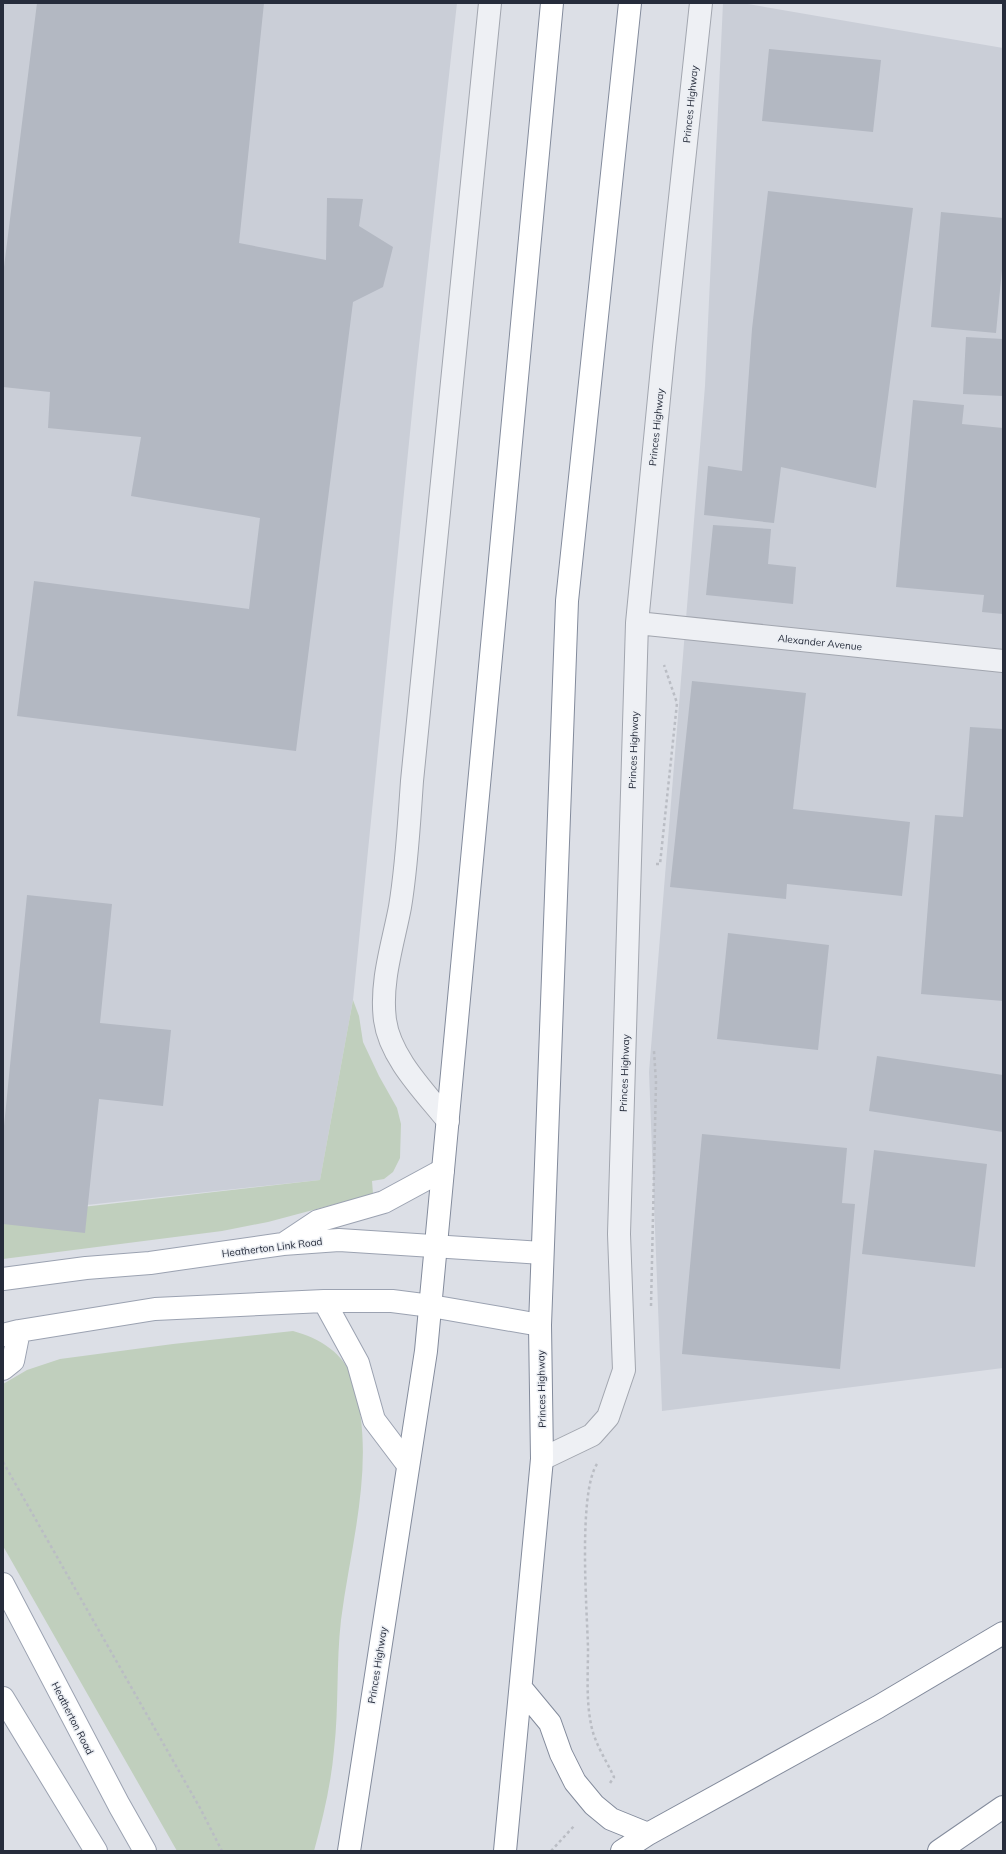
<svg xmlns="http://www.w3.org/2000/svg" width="1006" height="1854" font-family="Mulish,sans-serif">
	<rect width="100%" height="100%" fill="#dcdfe6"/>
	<path fill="#caced7" d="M3 3H457L416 373 353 1000 320 1180 3 1214Z
		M723 3H742L1003 48V1368L662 1411 649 1072 705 386Z"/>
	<path fill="#c0cfbd" d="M353 1000 359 1016 363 1042 379 1076 397 1108 401 1124 400 1158 393 1172 384 1179 372 1181 373 1194 268 1222 222 1231 3 1259V1216L320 1180Z
		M293 1331C319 1338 345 1353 353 1381 377 1459 351 1542 341 1620 336 1663 339 1707 334 1750 331 1784 323 1818 314 1851H177L3 1546V1384L27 1370 60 1359 173 1344Z"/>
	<path fill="#b3b8c2" d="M37 3H264L239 243 326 260 327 198 363 199 359 226 393 247 383 287 353 302 296 751 17 716 34 581 249 609 260 518 131 496 141 437 48 428 50 392 3 387V275Z
		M769 49 881 60 873 132 762 121Z
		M768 191 913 208 876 488 781 467 774 523 704 515 708 466 742 471 752 329Z
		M941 212 1003 218V259L996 333 931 327Z
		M966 337 1003 339V396L963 394Z
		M913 400 964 405 962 424 1003 428V614L982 612 984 595 896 587Z
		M713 525 771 529 768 564 796 567 793 604 706 595Z
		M692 681 806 693 793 809 910 822 902 896 787 884 786 899 670 887Z
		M970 727 1003 729V1001L921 994 935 815 963 817Z
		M27 895 112 904 100 1023 171 1030 163 1106 99 1099 85 1233 3 1224V1136Z
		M728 933 829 945 818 1050 717 1039Z
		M877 1056 1003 1075V1132L869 1111Z
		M702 1134 847 1148 842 1203 855 1204 840 1369 682 1354Z
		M874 1150 987 1164 975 1267 862 1254Z"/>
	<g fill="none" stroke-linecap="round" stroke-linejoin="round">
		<g stroke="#a2a6af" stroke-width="24">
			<path id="minor" d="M637 623 1003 661
				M448 1121C426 1093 390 1058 385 1020 380 982 393 944 400 907 407 865 409 823 412 781 436 521 464 262 490 3
				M542 1459 592 1435 608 1417 624 1370 619 1234 637 623 664 347 701 3"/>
		</g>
		<g stroke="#9ba2b1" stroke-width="24">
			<path id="major" d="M285 1243 318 1221 384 1202 443 1170
				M3 1279 86 1268 150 1263 283 1244 339 1240 542 1253
				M324 1301 358 1363 374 1420 408 1465
				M3 1335 19 1331 155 1309 324 1301H392L431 1306 540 1325
				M3 1369 13 1361 19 1331
				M3 1584 119 1805 145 1851
				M3 1698 96 1851"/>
		</g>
		<g stroke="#838b9c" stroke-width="24">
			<path id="highway" d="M521 1688 550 1723 561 1754 575 1782 594 1805 611 1819 648 1834
				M349 1851 426 1351 443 1170 552 3
				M505 1851 542 1459 540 1325 567 601 630 3
				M622 1851 648 1834 878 1707 1003 1633
				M939 1851 1003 1807"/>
		</g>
		<path stroke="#babdc4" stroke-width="2.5" stroke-dasharray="3 3" stroke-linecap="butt" d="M656 864H660L677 703 664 665
			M651 1306 656 1082 654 1051
			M3 1462 200 1808 222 1851
			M597 1464C578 1493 587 1610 588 1648 588 1673 586 1700 591 1724 594 1742 606 1760 614 1777L610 1783
			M551 1851 575 1825"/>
		<use href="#minor" stroke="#eef0f4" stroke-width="22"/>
		<use href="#major" stroke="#fff" stroke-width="22"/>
		<use href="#highway" stroke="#fff" stroke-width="22"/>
	</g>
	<g text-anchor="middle" stroke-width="3" stroke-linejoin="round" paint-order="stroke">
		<g font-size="10" fill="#262c3b" stroke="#ebeef3">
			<text transform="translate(690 104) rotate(-84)" y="4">Princes Highway</text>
			<text transform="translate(656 427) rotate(-84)" y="4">Princes Highway</text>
			<text transform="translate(820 642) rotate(6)" y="4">Alexander Avenue</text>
			<text transform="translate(633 750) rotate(-88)" y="4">Princes Highway</text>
			<text transform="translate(624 1073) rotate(-88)" y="4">Princes Highway</text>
			<text transform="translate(272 1247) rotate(-7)" y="4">Heatherton Link Road</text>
			<text transform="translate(541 1389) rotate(-91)" y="4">Princes Highway</text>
			<text transform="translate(377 1665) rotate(-81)" y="4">Princes Highway</text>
			<text transform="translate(73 1718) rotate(63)" y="4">Heatherton Road</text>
		</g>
	</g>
	<rect width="1006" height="1854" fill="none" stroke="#262c3b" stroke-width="8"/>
</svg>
